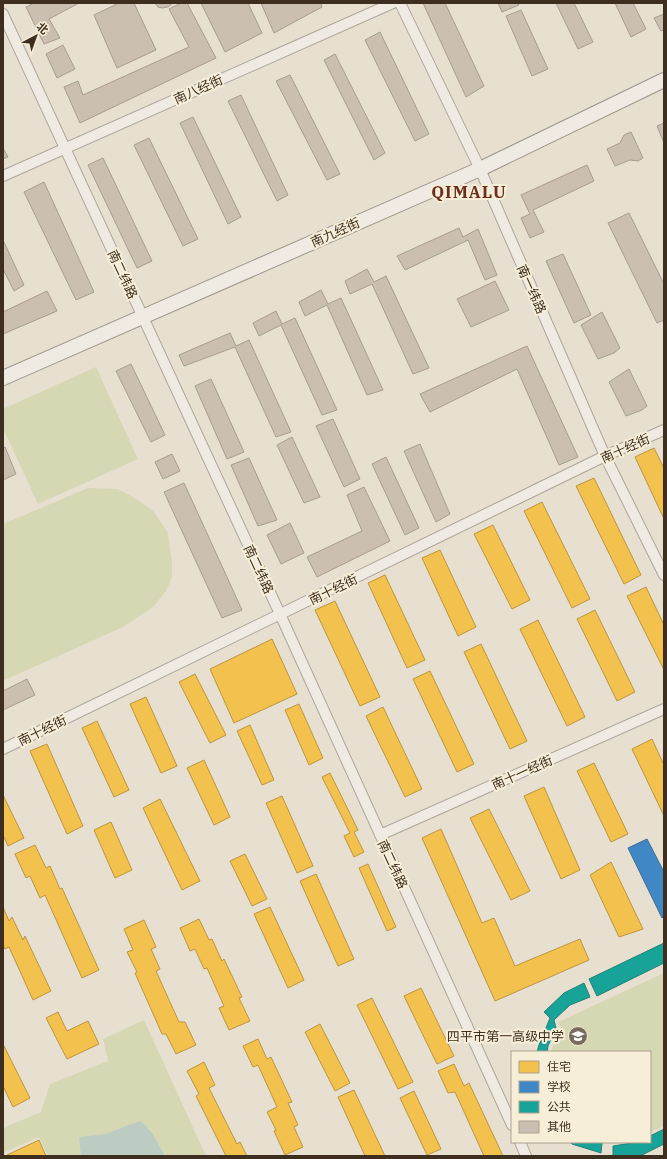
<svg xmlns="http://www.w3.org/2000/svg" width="667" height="1159" font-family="'IBM Plex Serif','Noto Sans SC',serif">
	<rect width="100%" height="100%" fill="#e7e0d1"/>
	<path fill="#d6d7b3" d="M96 367 138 459 38 504 3 428V409Z
		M88 488 118 489 138 500 153 511 168 533 172 564V577L166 591 153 607 123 627 7 679 3 680V524Z
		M664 973V1126L650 1132V1052H551L554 1042 561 1028 558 1022Z
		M144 1020 206 1156H48L39 1137 3 1153V1128L41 1112 50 1084 108 1061 103 1039Z"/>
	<path fill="#bcccc2" d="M141 1121 152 1133 165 1156H81L79 1137 106 1134 126 1126Z"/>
	<path fill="#f2c14e" stroke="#bc9540" d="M654 448 664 468V519L635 457Z
		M594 478 641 575 624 584 576 486Z
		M542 502 590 599 572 608 524 511Z
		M493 525 530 600 512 609 474 534Z
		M440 550 476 627 458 636 422 558Z
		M385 575 425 660 407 668 368 583Z
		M646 587 664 625V670L627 596Z
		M335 601 380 697 360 706 315 610Z
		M595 610 635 692 617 701 577 619Z
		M538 620 585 717 567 726 520 629Z
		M272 639 297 694 234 723 210 669Z
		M481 644 527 741 510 749 464 652Z
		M430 671 474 764 457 772 413 679Z
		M195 674 226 735 210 743 179 682Z
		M146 697 177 766 161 773 130 704Z
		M299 704 323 758 309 765 285 710Z
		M383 707 422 789 405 797 366 716Z
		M97 721 129 790 114 797 82 728Z
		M250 725 274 780 262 785 237 731Z
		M652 739 664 765V816L632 749Z
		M47 744 83 826 67 834 30 751Z
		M204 760 230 817 214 825 187 768Z
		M594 763 628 834 611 842 577 771Z
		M330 773 358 830 354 832 364 852 354 857 344 836 350 833 322 777Z
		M544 787 580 870 561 879 524 796Z
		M3 795 24 838 8 846 3 835Z
		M282 796 313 866 297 873 266 803Z
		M160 799 200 881 182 890 143 808Z
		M489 809 530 891 511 900 470 818Z
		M111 822 132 870 115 878 94 830Z
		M441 829 482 923 494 918 515 966 580 939 589 960 495 1001 422 838Z
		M35 845 46 868 50 866 60 889 62 888 99 970 82 978 45 895 40 898 30 876 26 878 15 854Z
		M245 854 267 899 252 906 230 861Z
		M611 862 643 929 619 937 590 875Z
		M368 864 396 927 387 931 359 868Z
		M316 874 354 959 338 966 300 881Z
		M3 907 9 921 12 917 23 940 25 936 51 991 33 1000 9 947 5 949 3 945Z
		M270 907 304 980 288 988 254 914Z
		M199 919 209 940 212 939 222 961 224 959 242 997 239 998 250 1021 229 1030 219 1008 224 1006 207 968 204 969 195 949 190 951 180 928Z
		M144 920 156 947 151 949 160 969 156 971 179 1022H185L196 1045 176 1054 166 1034H162L135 973 137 972 127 952 133 950 124 929Z
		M421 988 454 1056 437 1064 404 996Z
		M372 998 413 1082 398 1089 357 1005Z
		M58 1012 67 1031 88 1021 99 1044 67 1059 46 1018Z
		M320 1024 350 1083 335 1091 305 1032Z
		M258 1039 267 1059 271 1057 292 1102 288 1103 298 1125 294 1127 303 1147 285 1155 274 1131 276 1130 267 1112 277 1107 258 1065 253 1067 243 1046Z
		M3 1044 30 1098 13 1107 3 1086Z
		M204 1062 215 1085 209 1088 237 1144 240 1142 247 1156H226L196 1096 199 1094 187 1071Z
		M454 1064 464 1086 469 1083 503 1156H484L455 1092 448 1093 438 1071Z
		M354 1090 385 1156H365L338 1097Z
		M414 1091 441 1149 427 1155 400 1098Z
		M39 1140 46 1156H7V1155Z"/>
	<path fill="#3f88c5" stroke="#3e6d94" d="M647 839 664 872V916L662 918 628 848Z"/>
	<path fill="#17a398" stroke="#228074" d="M664 943V963L597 996 589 979Z
		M584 983 590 997 570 1005 554 1020 556 1028 548 1046 547 1052H537L539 1045 550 1018 544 1012 564 993Z
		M664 1129V1144L640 1156H613V1146L638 1142H650V1136Z
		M570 1142H599L602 1143 601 1153 572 1144Z"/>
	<path fill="#cbbfb2" stroke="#a89c90" d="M34 3H79L49 19 60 38 44 44 26 7Z
		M119 3H134L156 50 117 68 94 15Z
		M155 3H173L168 7 162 8 158 7Z
		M181 3H187L216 58 80 123 64 87 78 81 83 95 189 47 169 9Z
		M201 3H248L262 33 225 52Z
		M261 3H321L322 7 274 33Z
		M423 3H445L484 86 466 97Z
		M498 3H518L519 5 502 12Z
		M556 3H574L593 42 578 49Z
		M615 3H633L646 29 631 37Z
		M521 10 548 69 532 76 506 16Z
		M664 14V30L661 31 654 18Z
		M380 32 429 134 415 141 365 40Z
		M63 45 75 69 57 78 46 54Z
		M335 54 385 153 374 160 324 60Z
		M290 75 340 174 327 180 276 81Z
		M241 95 288 195 277 201 228 101Z
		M193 117 241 217 228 224 180 123Z
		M664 123V143L657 126Z
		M631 132 643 158 638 161 630 160 615 166 607 149 620 143 624 135Z
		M149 138 198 239 183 246 134 145Z
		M3 148 8 157 3 159Z
		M103 158 152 261 137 268 88 165Z
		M587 165 594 181 533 210 544 232 530 238 521 218 530 214 521 195Z
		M44 182 94 292 76 300 24 192Z
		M629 213 664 284V320L657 323 608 223Z
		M459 228 463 237 478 229 497 275 485 280 468 240 405 270 397 256Z
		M3 240 24 285 14 291 3 269Z
		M563 254 591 315 574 323 546 261Z
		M367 269 374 282 386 276 429 368 413 374 372 284 350 294 345 281Z
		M495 281 509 310 471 327 457 299Z
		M321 290 328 304 341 298 383 390 367 395 327 305 305 316 299 302Z
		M47 291 57 311 3 334V312Z
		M276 311 282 324 295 318 337 410 322 415 281 325 259 336 253 323Z
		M602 312 620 348 614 353 598 359 581 325Z
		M230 333 236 346 249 340 291 432 276 437 235 347 184 366 179 355Z
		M527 346 578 457 559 465 517 369 430 412 420 394Z
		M131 364 165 435 151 442 116 371Z
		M629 369 647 406 642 410 626 416 609 382Z
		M211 379 244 452 227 459 195 386Z
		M333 419 360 479 344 487 316 426Z
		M292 437 320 497 304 503 277 445Z
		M420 444 450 514 436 522 404 451Z
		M5 447 16 474 3 480V448Z
		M172 454 180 471 163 479 155 462Z
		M386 457 419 528 405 535 372 464Z
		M249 458 277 520 258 526 231 465Z
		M184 483 242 610 222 618 164 492Z
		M364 487 390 541 317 577 307 557 362 531 347 495Z
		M290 523 304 553 281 564 267 535Z
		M27 679 35 695 3 710V691Z"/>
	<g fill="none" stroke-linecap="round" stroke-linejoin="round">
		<g stroke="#ada599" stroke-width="12">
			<path id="street" d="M400 3 480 169 605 456 664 575
				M3 14 280 614 512 1125
				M3 176 393 3
				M3 749 605 456 664 430
				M380 835 664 709
				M520 1142 526 1156"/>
		</g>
		<g stroke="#9c958a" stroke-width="16">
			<path id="secondary" d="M3 378 480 169 664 80"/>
		</g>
		<use href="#street" stroke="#efebe3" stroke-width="10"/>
		<use href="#secondary" stroke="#efebe3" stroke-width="14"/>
	</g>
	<defs>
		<g id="school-disc" transform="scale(1)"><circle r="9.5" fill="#786c5e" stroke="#f7eed8"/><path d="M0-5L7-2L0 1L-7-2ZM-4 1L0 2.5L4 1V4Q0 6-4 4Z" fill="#fff"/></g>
	</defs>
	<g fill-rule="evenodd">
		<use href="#school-disc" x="578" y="1036"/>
	</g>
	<g text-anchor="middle" stroke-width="4" stroke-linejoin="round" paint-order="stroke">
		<g font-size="13" fill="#3d2e20" stroke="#f7eed8">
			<text transform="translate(198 89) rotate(-24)" y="5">南八经街</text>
			<text transform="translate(335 232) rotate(-24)" y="5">南九经街</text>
			<text transform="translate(123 274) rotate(65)" y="5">南二纬路</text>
			<text transform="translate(532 289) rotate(66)" y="5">南一纬路</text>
			<text transform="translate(625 448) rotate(-24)" y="5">南十经街</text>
			<text transform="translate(259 569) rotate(65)" y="5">南二纬路</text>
			<text transform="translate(333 589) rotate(-26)" y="5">南十经街</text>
			<text transform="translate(42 730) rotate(-26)" y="5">南十经街</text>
			<text transform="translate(522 772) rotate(-24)" y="5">南十一经街</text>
			<text transform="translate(393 864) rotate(65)" y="5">南二纬路</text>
		</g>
		<g font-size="13" fill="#3d2e20" stroke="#f7eed8" text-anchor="end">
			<text x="564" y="1041">四平市第一高级中学</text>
		</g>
		<g font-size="17" font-weight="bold" letter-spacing="1" fill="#6b2e1e" stroke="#f7eed8">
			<text x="469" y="198">QIMALU</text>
		</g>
	</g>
	<rect width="667" height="1159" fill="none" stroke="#3d2e20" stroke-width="8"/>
	<rect x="511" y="1051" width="140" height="92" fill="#f7eed8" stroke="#ada18e"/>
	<rect x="519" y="1061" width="20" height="12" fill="#f2c14e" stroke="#ada18e"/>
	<text x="547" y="1071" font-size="12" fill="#3d2e20">住宅</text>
	<rect x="519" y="1081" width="20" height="12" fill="#3f88c5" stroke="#ada18e"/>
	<text x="547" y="1091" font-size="12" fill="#3d2e20">学校</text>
	<rect x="519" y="1101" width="20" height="12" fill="#17a398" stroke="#ada18e"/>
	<text x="547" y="1111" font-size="12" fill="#3d2e20">公共</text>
	<rect x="519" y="1121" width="20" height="12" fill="#cbbfb2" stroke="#ada18e"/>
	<text x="547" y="1131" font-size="12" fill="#3d2e20">其他</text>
	<g transform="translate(36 36) rotate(41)" stroke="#f7eed8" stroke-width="3" paint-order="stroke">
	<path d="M0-3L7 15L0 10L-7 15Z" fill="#3d2e20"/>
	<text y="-6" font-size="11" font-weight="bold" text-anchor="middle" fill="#3d2e20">北</text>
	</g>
</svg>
